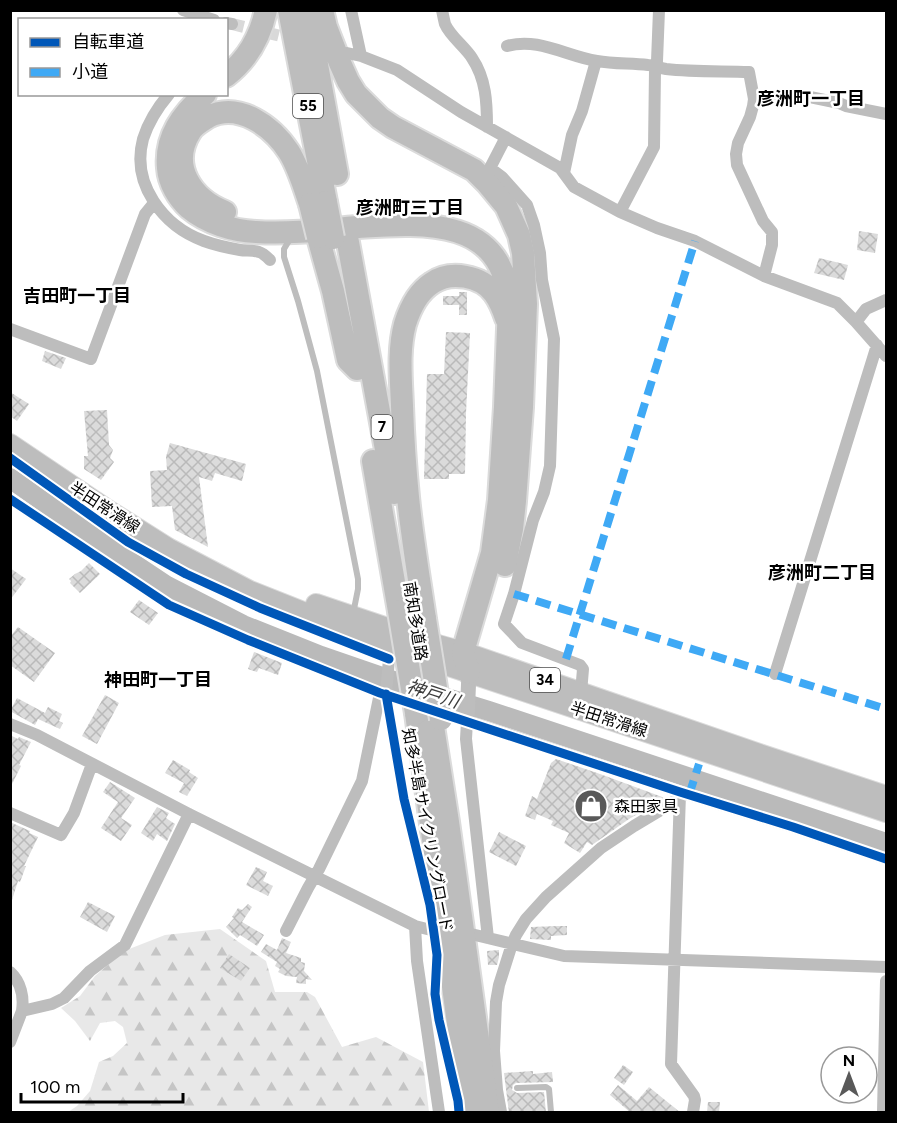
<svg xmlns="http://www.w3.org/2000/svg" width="897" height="1123" font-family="Figtree,'Noto Sans JP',sans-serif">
	<defs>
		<pattern id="forest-firs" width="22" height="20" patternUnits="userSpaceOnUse" patternTransform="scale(1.5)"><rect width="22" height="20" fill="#e8e8e8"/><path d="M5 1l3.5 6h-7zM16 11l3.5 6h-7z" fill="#c5c5c5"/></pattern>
		<pattern id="building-cross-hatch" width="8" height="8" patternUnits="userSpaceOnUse" patternTransform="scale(1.5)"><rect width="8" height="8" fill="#dbdbdb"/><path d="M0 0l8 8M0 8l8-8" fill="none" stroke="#bababa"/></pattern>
	</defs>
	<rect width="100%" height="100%" fill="#fff"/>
	<path fill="url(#forest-firs)" d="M220 929 266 961 275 992H307L315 997 342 1047 376 1037 423 1062 429 1112H68L77 1106 90 1091 99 1062 113 1056 127 1043 123 1027 115 1021 100 1023 90 1041 75 1021 61 1008 80 996 95 976 124 951 165 935Z"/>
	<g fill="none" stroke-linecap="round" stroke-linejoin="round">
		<path stroke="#bababa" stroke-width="20" d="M10 478 92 536 167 586 243 625 321 656 408 686 489 711 886 843"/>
	</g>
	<path fill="url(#building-cross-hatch)" d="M859 231 878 234 875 253 857 250Z
		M819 258 848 265 844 280 814 273Z
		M459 292H467V315H459V305H443V296H459Z
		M446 332 470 333 466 413 465 474H449V479H424L427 374H444Z
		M45 351 66 358 61 369 42 361Z
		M10 392 29 404 17 421 10 416Z
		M107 410 109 445 113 450 110 458 114 462 101 480 84 469V456H88L84 411Z
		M170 443 246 464 242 481 215 473 212 481 199 477 208 547 175 530 172 506 152 507 150 471 167 470 166 457Z
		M89 563 100 574 80 593 70 583 71 581 69 579 75 574 81 571Z
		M10 568 26 579 10 600Z
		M139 600 158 613 149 625 130 612Z
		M18 627 55 653 34 682 10 665V637Z
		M254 652 282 663 278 675 259 668 257 672 248 669Z
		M105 695 119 703 97 744 82 736Z
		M17 698 45 713 48 707 62 714 59 721 63 723 60 729 38 719 35 725 10 711Z
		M10 735 18 739 19 737 31 742 19 765 21 766 10 788Z
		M556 759 600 774 665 798 629 819 592 845 587 842 580 853 564 843 569 833 551 825 553 821 537 814 535 820 525 816 532 796 537 799 551 763Z
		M173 760 190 770 189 772 198 778 187 796 179 792 184 783 165 773Z
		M110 782 135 798 121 818 132 825 121 841 101 828 118 802 103 792Z
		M157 807 169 813 166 818 175 824 167 841 157 834 153 841 141 833Z
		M10 822 30 831 29 833 38 837 24 866H26L20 882 18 881 12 900 10 899Z
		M499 832 526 846 516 866 489 852Z
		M256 867 267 872 263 881 273 886 268 896 246 885Z
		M88 902 115 916 107 932 80 917Z
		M248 904 252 907 242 922 264 935 257 946 240 935 237 938 226 927 234 918 232 917 238 908 242 910Z
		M558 926H567V935L551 936V940L530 939 531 927Z
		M282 938 291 942 286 953 301 958V962L305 963 304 971 312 980 306 979V984L296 983 297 977 286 976 278 972 280 969 275 966 277 962 261 952 266 944 277 950Z
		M499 950V957L497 965H488L487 951Z
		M229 954 250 968 241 981 220 968Z
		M623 1065 633 1072 624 1085 614 1078Z
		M533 1071V1074L552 1072 553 1082 516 1083 513 1085 512 1090 517 1093 544 1092 546 1113H509L504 1073Z
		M618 1085 637 1101 649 1087 681 1113H631L610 1095Z
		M708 1102H720L719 1112H707Z"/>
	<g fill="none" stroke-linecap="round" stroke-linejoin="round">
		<path stroke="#d9d9d9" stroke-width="12" stroke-dasharray="12 6" stroke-linecap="butt" d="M232 24 297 40"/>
		<g stroke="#dbdbdb" stroke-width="22">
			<path id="primary" d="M10 444 111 512 168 548 250 591 389 646 886 812
				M316 604 438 645 463 652 762 755 886 796"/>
		</g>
		<g stroke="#dbdbdb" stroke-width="26">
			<path id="motorway" d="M289 10 326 202
				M307 10 337 174
				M322 10 326 27 340 63 348 81 356 94 380 118 393 127 474 170 487 183 506 206 519 235 523 253 526 304 522 407 515 501 512 529 505 565
				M226 76C248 59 260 38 266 10
				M205 94C182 114 165 137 168 168 169 183 178 198 189 208 207 223 233 231 256 232 290 234 324 230 357 227 422 223 503 216 509 303L505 407 499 500 492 553 463 652 469 672
				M225 212C192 199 169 166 190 132 194 125 202 121 208 117 239 101 273 127 289 152 299 168 304 187 310 204
				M318 237 333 291 348 360 357 369
				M347 237 394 493
				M373 461 399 611
				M425 619C419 578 412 538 408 497 405 467 403 436 402 406 401 379 398 350 405 324 410 308 418 292 432 283 451 270 481 276 494 293 500 301 503 309 506 318
				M416 713 470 1112
				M432 720 448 822 488 1112"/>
		</g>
		<path stroke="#bdbdbd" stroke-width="6" d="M290 239 284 249V257L298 301 317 371 358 579V589L353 614
			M517 1088 546 1087 549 1089 551 1112"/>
		<path stroke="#bdbdbd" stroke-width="12" d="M183 10 214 20
			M351 10 361 56
			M442 10C443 15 444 20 445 24 450 36 465 47 472 58 486 79 487 102 487 127
			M226 23 232 24
			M507 46C538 37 566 56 597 61 614 64 631 63 648 65 654 65 660 68 666 69 693 72 722 71 749 72L754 99 753 106 750 117 738 143 736 154 737 165 763 221 772 232V245L764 276
			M347 53 361 56 397 70 461 112 560 168 574 187 620 212 657 228 695 241 764 276 837 303 856 322 886 356
			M169 94C158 107 148 123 143 139 131 184 163 226 204 241 215 245 229 248 240 250 246 251 253 250 259 252 263 253 267 257 270 260
			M754 99 805 96 839 103 846 106 886 114
			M506 137 490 168 502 177 527 205 534 225 540 253 542 280 554 339 550 466 544 492 533 520 514 594 504 624 522 643 580 665 583 669 581 693
			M564 173 572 135 582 111 596 61
			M620 212 654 147 655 70 657 61 659 10
			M856 322 866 309 886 300
			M10 329 91 359 145 214 154 203
			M10 499 169 605 248 640 380 693 418 705
			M775 674 877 345
			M386 694 389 659
			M438 711 680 792 793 827 886 859
			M467 721 466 739 488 938
			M10 724 37 735 189 814 415 926 431 930
			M680 794 671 1064 694 1096 695 1100 693 1112
			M10 813 61 835 74 813 92 764
			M415 926 417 961 439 1112
			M286 931 308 888 319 869 362 781 380 693
			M471 934 564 956 886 967
			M10 972C21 982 24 997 22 1011
			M10 1042 22 1011 52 1004 64 998 90 971 125 945 189 814
			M501 1112 497 1090 494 1051 496 1002 499 985 512 944 516 935 526 919 546 897 601 848 634 826 674 802 680 792
			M883 1112 886 981"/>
		<path stroke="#bdbdbd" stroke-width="15" d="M467 721 469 672"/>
		<use href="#primary" stroke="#bdbdbd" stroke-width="20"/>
		<use href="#motorway" stroke="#bdbdbd" stroke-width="22"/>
		<g stroke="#dbdbdb" stroke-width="26" stroke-linecap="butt">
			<path id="motorway-bridge" d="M326 202 333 238
				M310 204 318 237
				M399 611 416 713
				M425 619 441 719"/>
		</g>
		<use href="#motorway-bridge" stroke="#bdbdbd" stroke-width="22"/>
		<path stroke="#3fa9f5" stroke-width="8" stroke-dasharray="15 8" stroke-linecap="butt" d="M514 594 886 709
			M566 659 695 241
			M689 795 699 764"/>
		<g stroke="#fff" stroke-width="13">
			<path id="cycleway" d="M10 458 128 542 186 574 260 608 389 659
				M10 499 169 605 248 640 380 693 680 792 793 827 886 859
				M386 694 404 799 430 905 437 955 435 994 439 1020 458 1101 459 1112"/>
		</g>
		<use href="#cycleway" stroke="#0057b8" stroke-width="9"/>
	</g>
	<defs>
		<g id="shop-disc" transform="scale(1.725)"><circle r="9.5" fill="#595959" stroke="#fff"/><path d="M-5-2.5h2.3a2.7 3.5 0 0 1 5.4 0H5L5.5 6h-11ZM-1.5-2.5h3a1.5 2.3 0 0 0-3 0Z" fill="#fff"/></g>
	</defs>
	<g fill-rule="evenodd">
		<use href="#shop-disc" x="591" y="806"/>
	</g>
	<g text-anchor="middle" stroke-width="5" stroke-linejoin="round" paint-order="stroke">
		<g fill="#fff" stroke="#4c4c4c" stroke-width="1.5">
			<rect x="293" y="94" width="30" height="24" rx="4.5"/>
			<rect x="371.5" y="415" width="21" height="24" rx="4.5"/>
			<rect x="530" y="668" width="30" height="24" rx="4.5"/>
		</g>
		<g font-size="15" font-weight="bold" fill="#000">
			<text x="308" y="111">55</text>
			<text x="382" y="432">7</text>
			<text x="545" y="685">34</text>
		</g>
		<g font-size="16" fill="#000" stroke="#fff">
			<text transform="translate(105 507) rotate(33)" y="6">半田常滑線</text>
			<text transform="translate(416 621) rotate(81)" y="6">南知多道路</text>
			<text transform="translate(609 719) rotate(18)" y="6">半田常滑線</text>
			<text transform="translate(428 830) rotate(79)" y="6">知多半島サイクリングロード</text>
		</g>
		<g font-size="16" fill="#000" stroke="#fff" text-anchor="start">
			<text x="614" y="812">森田家具</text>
		</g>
		<g font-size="18" font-weight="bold" fill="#000" stroke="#fff">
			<text x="811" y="105">彦洲町一丁目</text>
			<text x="410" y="214">彦洲町三丁目</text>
			<text x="77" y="302">吉田町一丁目</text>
			<text x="822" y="579">彦洲町二丁目</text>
			<text x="158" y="686">神田町一丁目</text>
		</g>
		<g font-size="18" font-style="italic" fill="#3d3d3d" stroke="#fff">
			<text transform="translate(433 694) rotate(18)" y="6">神戸川</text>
		</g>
	</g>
	<rect width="897" height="1123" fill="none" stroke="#000000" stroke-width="24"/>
	<rect x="18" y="18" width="210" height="78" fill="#ffffff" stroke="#999999" stroke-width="1.5"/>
	<rect x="30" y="38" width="30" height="9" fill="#0057b8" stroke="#999999" stroke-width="1.5"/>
	<text x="72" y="48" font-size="18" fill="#000000">自転車道</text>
	<rect x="30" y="68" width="30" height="9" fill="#3fa9f5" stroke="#999999" stroke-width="1.5"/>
	<text x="72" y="78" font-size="18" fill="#000000">小道</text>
	<g transform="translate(849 1075)"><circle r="28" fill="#ffffff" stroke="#999999" stroke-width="1.5"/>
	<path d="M0-4.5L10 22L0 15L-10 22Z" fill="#595959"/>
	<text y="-9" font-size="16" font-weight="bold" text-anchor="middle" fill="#000000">N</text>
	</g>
	<path d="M21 1093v9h162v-9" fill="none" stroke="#000000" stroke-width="3"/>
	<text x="30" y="1093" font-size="18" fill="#000000" stroke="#ffffff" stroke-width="4.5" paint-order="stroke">100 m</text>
</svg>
